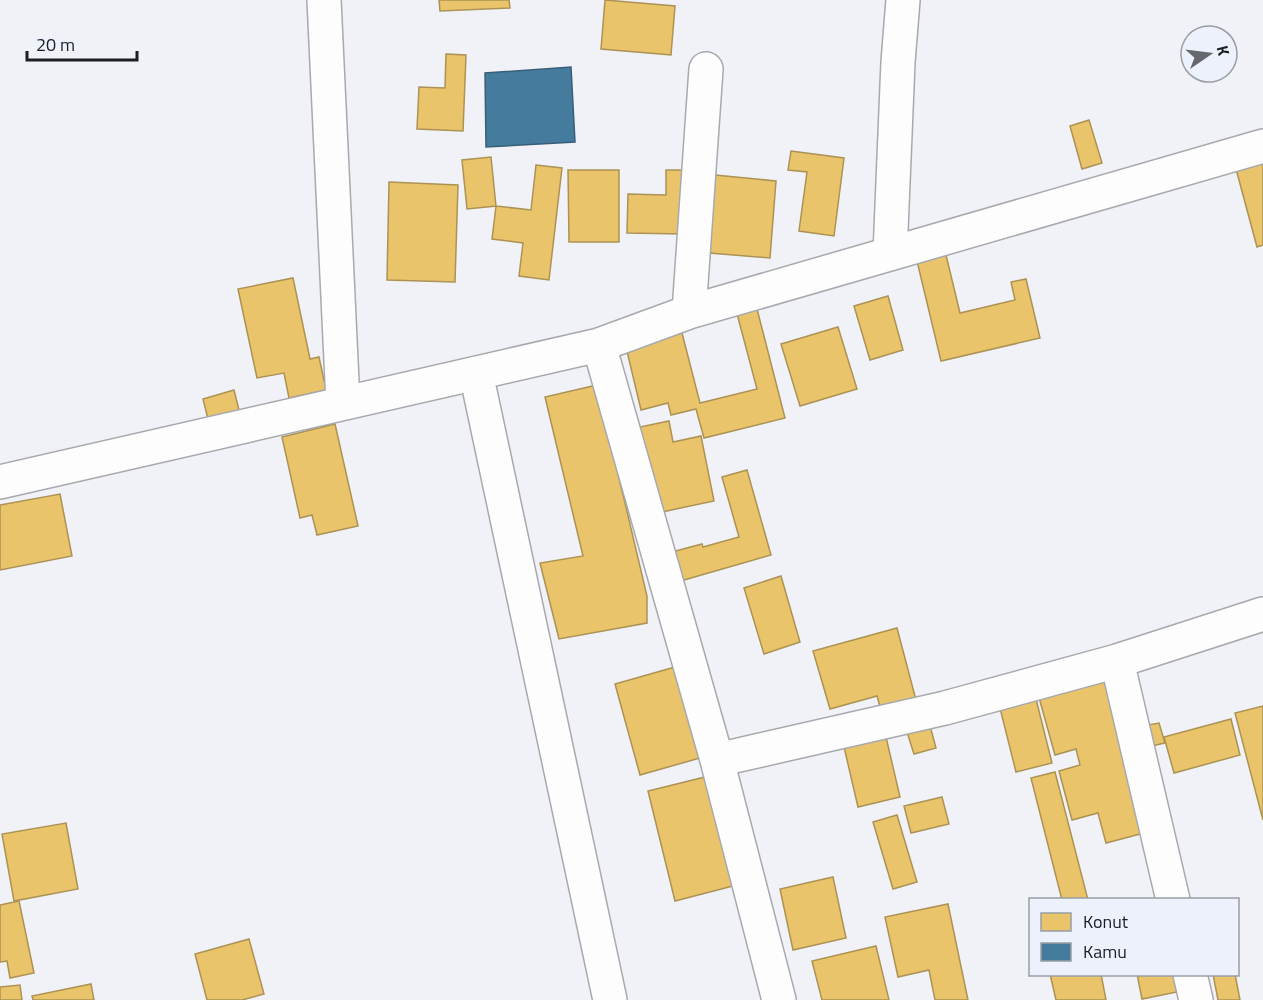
<svg xmlns="http://www.w3.org/2000/svg" width="1263" height="1000" font-family="'Titillium Web',sans-serif">
	<rect width="100%" height="100%" fill="#f0f2f8"/>
	<path fill="#e9c46a" stroke="#ac9254" stroke-width="1.5" d="M439 0H509L510 8 440 11Z
		M605 0 675 6 671 55 601 49Z
		M446 54 466 55 463 131 417 129 419 87 445 88Z
		M1089 120 1102 163 1082 169 1070 126Z
		M791 151 844 158 834 236 799 231 807 172 788 170Z
		M491 157 496 206 467 209 462 160Z
		M1263 162V245L1257 247 1236 169Z
		M536 165 562 168 549 280 519 276 523 243 492 239 496 206 531 210Z
		M568 170H619V242H569Z
		M666 170H686L684 234 627 233 628 194 666 195Z
		M715 175 776 181 770 258 709 253Z
		M389 182 458 185 455 282 387 280Z
		M946 255 960 313 1015 300 1011 282 1026 279 1040 338 941 361 917 261Z
		M293 278 310 359 319 357 326 390 289 398 284 373 257 378 238 289Z
		M888 296 903 350 870 360 854 306Z
		M756 305 785 418 704 438 696 409 671 415 668 403 641 410 626 347 682 333 700 403 757 389 736 310Z
		M838 327 857 389 800 406 781 344Z
		M597 385 647 596V623L559 639 540 563 583 556 545 397Z
		M234 390 239 410 208 419 203 399Z
		M669 421 673 442 701 436 714 501 657 513 640 427Z
		M335 424 358 526 317 535 312 515 300 518 282 437Z
		M747 470 771 555 677 582 668 553 702 544 703 547 739 537 722 477Z
		M60 494 72 556 0 570V505Z
		M781 576 800 642 764 654 744 588Z
		M897 628 916 700 881 710 877 696 830 709 813 651Z
		M682 665 707 756 640 775 615 684Z
		M1107 676 1148 832 1106 843 1098 813 1072 820 1059 771 1080 765 1076 749 1055 755 1038 694Z
		M1035 695 1052 763 1016 772 999 704Z
		M1263 706V820L1235 713Z
		M1231 719 1240 755 1174 773 1164 737Z
		M929 722 936 748 914 754 906 729Z
		M1159 723 1165 743 1147 747 1142 726Z
		M886 737 900 797 858 807 844 747Z
		M1055 772 1088 900H1062L1031 778Z
		M705 777 733 886 675 901 648 791Z
		M942 797 949 824 911 833 904 806Z
		M897 815 917 882 893 889 873 822Z
		M66 823 78 889 14 901 2 834Z
		M833 877 846 938 793 950 780 889Z
		M19 901 34 973 10 978 7 961 0 962V905Z
		M948 904 968 1000H935L929 970 898 977 885 917Z
		M249 939 264 994 242 1000H207L195 954Z
		M876 946 889 1000H822L812 961Z
		M1050 974H1101L1106 1000H1056Z
		M1137 974H1173L1177 992 1142 999Z
		M1213 974H1235L1240 1000H1218Z
		M91 984 94 1000H33L32 996Z
		M20 985 22 1000H0V987Z"/>
	<path fill="#457b9d" stroke="#395f78" stroke-width="1.5" d="M571 67 575 142 486 147 485 73Z"/>
	<g fill="none" stroke-linecap="round" stroke-linejoin="round">
		<g stroke="#a7a9ad" stroke-width="36">
			<path id="street" d="M324 0 343 403
				M890 254 898 62 903 0
				M689 312 706 69
				M599 345 717 760 779 1000
				M476 373 610 1000
				M0 482 599 345 689 312 1263 146
				M1117 661 1173 900
				M717 760 945 708 1117 661 1263 614
				M1190 974 1196 1000"/>
		</g>
		<use href="#street" stroke="#fdfdfe" stroke-width="33"/>
	</g>
	<rect x="1029" y="898" width="210" height="78" fill="#ecf1fb" stroke="#999da4" stroke-width="1.5"/>
	<rect x="1041" y="913" width="30" height="18" fill="#e9c46a" stroke="#999da4" stroke-width="1.5"/>
	<text x="1083" y="928" font-size="18" fill="#1c1e22">Konut</text>
	<rect x="1041" y="943" width="30" height="18" fill="#457b9d" stroke="#999da4" stroke-width="1.5"/>
	<text x="1083" y="958" font-size="18" fill="#1c1e22">Kamu</text>
	<g transform="translate(1209 54) rotate(76)"><circle r="28" fill="#ecf1fb" stroke="#999da4" stroke-width="1.5"/>
	<path d="M0-4.5L10 22L0 15L-10 22Z" fill="#66686d"/>
	<text y="-9" font-size="16" font-weight="bold" text-anchor="middle" fill="#1c1e22">K</text>
	</g>
	<path d="M27 51v9h110v-9" fill="none" stroke="#1c1e22" stroke-width="3"/>
	<text x="36" y="51" font-size="18" fill="#1c1e22" stroke="#ecf1fb" stroke-width="4.5" paint-order="stroke">20 m</text>
</svg>
